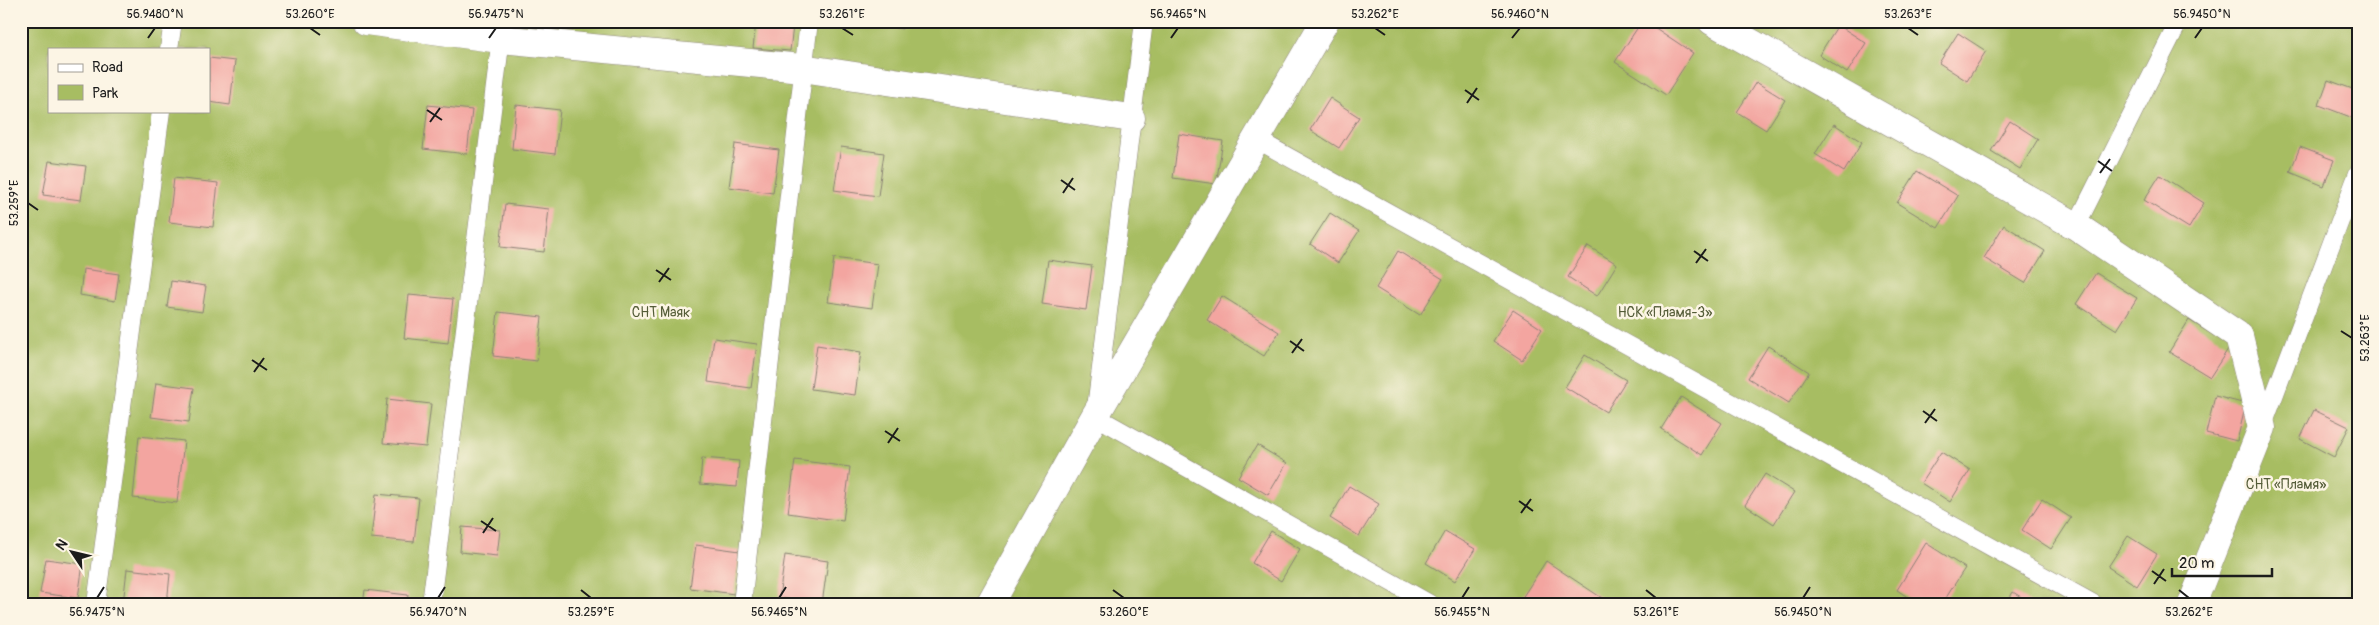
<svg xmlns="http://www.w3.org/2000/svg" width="2379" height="625" font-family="Pangolin,sans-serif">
	<rect width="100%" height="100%" fill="#fcf5e5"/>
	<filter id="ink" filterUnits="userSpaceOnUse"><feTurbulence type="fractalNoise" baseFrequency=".02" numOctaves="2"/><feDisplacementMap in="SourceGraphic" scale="10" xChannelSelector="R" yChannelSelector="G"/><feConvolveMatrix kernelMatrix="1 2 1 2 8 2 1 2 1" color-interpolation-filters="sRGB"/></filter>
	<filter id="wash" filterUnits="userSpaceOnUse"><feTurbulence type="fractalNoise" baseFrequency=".0096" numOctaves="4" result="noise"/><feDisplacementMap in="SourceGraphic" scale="20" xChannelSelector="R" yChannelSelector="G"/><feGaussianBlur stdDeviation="1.12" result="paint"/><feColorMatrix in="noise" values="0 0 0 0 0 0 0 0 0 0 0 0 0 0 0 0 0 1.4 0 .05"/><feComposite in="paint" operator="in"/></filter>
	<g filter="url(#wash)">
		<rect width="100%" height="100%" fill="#f5e5ca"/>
		<path fill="#a7bd62" stroke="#626c3f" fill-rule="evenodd" d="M21 21H2358V604H21ZM49 49H209V111H49Z"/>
		<g id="blocks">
			<path fill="#f3a5a0" d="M857 21H903L902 29Z
				M1642 21H1645L1693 53 1666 95 1615 62Z
				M756 23 793 26 790 51 753 48Z
				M1838 25 1866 43 1847 73 1819 55Z
				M1958 33 1986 51 1967 81 1939 63Z
				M209 58 235 61 230 105 209 102Z
				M2328 80 2358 91V106L2353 118 2319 105Z
				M1756 82 1785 100 1766 130 1737 112Z
				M1330 98 1359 117 1339 148 1310 130Z
				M428 105 472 110 467 154 423 149Z
				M516 105 560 110 555 154 512 149Z
				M2010 121 2038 139 2020 169 1991 151Z
				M1834 124 1862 142 1844 172 1815 154Z
				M1179 134 1223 141 1216 184 1173 178Z
				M735 144 779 150 773 193 729 187Z
				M841 147 884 153 878 196 834 190Z
				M2300 147 2334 160 2324 186 2290 172Z
				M49 161 86 166 81 200 43 195Z
				M1917 171 1958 196 1938 228 1897 203Z
				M2160 175 2204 203 2189 228 2144 200Z
				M174 178 218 183 213 227 169 222Z
				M505 204 549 209 544 252 500 247Z
				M1330 213 1359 231 1338 263 1310 244Z
				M2004 225 2045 251 2025 283 1984 258Z
				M1588 246 1617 264 1597 296 1568 277Z
				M1398 251 1443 279 1420 315 1376 288Z
				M834 258 878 264 872 308 828 302Z
				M1048 260 1092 266 1086 310 1042 304Z
				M83 269 119 274 115 301 80 295Z
				M2096 273 2137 298 2117 330 2076 304Z
				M171 281 206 286 202 312 167 307Z
				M409 295 453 299 448 343 404 338Z
				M1222 296 1279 332 1264 356 1207 320Z
				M1513 310 1542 329 1522 360 1493 341Z
				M498 312 542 317 537 361 493 356Z
				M2189 320 2230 346 2210 377 2169 352Z
				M714 338 757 344 751 388 708 382Z
				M817 345 861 352 855 395 811 389Z
				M1768 346 1809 372 1789 403 1748 378Z
				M1585 355 1626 380 1606 412 1565 387Z
				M156 383 194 388 189 422 151 417Z
				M2215 396 2246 404 2237 441 2206 433Z
				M1681 397 1722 423 1702 455 1661 429Z
				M387 399 431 404 426 447 383 443Z
				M2314 410 2349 427 2334 457 2300 439Z
				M139 436 184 441 177 503 133 498Z
				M1257 445 1287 463 1268 495 1238 477Z
				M1941 452 1970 470 1950 502 1921 483Z
				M702 458 739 461 737 487 700 484Z
				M795 460 850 467 843 521 788 513Z
				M1765 474 1794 492 1774 524 1745 505Z
				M1349 486 1379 504 1359 536 1330 518Z
				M376 494 419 498 414 542 371 538Z
				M2042 499 2071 518 2051 549 2022 530Z
				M462 527 500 530 497 556 460 552Z
				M1271 531 1300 549 1281 581 1252 563Z
				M1445 531 1475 549 1455 581 1426 563Z
				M2128 536 2157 554 2137 586 2108 567Z
				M1926 543 1965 568 1942 604H1918L1897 590Z
				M696 545 740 551 734 594 690 588Z
				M785 555 828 561 822 604 779 598Z
				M46 559 83 564 78 598 40 593Z
				M1546 561 1602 598 1599 604H1518Z
				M127 569 170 574 167 604H123Z
				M365 590 408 595 407 604H363Z
				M2013 592 2032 604H2006Z"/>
		</g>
	</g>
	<g filter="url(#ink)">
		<use href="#blocks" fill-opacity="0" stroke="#888073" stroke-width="1"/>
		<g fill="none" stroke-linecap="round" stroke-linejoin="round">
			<g stroke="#888073" stroke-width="19">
				<path id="service" d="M1144 21 1095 416 1430 604
					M169 49 173 21
					M1256 139 2094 604
					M2076 226 2179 21
					M2262 428 2358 173
					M96 604 161 111
					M431 604 503 21
					M742 604 809 21"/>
			</g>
			<g stroke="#888073" stroke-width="29">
				<path id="minor" d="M366 21 500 39 802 68 1131 118
					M1712 21 2076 226 2239 336 2262 428 2192 604
					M990 604 1095 416 1325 21"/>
			</g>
			<use href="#service" stroke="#fff" stroke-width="18"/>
			<use href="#minor" stroke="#fff" stroke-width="28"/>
		</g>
	</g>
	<path fill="none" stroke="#1c1c1c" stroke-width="2" d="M310 28 320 35M842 28 853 35M1375 28 1385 35M1908 28 1918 35M148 38 155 28M489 38 496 28M1171 38 1178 28M1512 38 1520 28M2195 38 2202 28M1465 90 1479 100M1467 103 1477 88M427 110 442 120M430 122 440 108M2098 161 2112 171M2100 173 2110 159M1061 180 1075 190M1063 193 1073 178M28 203 38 210M1694 251 1708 261M1696 263 1706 249M656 270 671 280M659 282 669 268M2341 331 2352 338M1290 341 1304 351M1292 353 1302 339M252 360 267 370M254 372 264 358M1923 411 1937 421M1925 423 1935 409M885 431 900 441M888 443 898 428M1519 501 1533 511M1521 513 1531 499M481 521 496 531M483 533 493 518M2152 571 2166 581M2154 584 2164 569M581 590 591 598M1113 590 1124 598M1646 590 1656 598M2179 590 2189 598M97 598 104 587M438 598 445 587M779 598 786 587M1462 598 1469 587M1803 598 1810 587"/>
	<g text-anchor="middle" stroke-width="5" stroke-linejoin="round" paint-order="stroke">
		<g font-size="14" fill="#545c38" stroke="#fcf5e5">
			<text x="661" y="317">СНТ Маяк</text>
			<text x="1665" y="317">НСК «Пламя-3»</text>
			<text x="2286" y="489">СНТ «Пламя»</text>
		</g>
	</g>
	<rect width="2379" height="625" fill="none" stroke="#fcf5e5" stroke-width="55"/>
	<rect x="48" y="48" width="162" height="65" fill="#fcf5e5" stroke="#a29e95"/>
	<rect x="58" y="64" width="25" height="8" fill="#ffffff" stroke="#a29e95"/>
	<text x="92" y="72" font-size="15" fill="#1c1c1c">Road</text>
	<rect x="58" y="85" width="25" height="15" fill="#a7bd62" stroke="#a29e95"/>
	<text x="92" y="98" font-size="15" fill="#1c1c1c">Park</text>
	<g transform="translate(72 552) rotate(305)" stroke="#fcf5e5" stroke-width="4" paint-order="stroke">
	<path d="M0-4L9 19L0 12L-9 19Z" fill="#1c1c1c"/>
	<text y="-8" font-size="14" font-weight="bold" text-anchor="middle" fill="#1c1c1c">N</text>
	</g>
	<path d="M2172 568v8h100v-8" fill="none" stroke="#1c1c1c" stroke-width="2.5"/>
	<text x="2179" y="568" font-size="15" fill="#1c1c1c" stroke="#fcf5e5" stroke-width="4" paint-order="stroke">20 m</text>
	<rect x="28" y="28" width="2324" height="570" fill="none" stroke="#1c1c1c" stroke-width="2"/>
	<g font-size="12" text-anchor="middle" fill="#1c1c1c">
		<text x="155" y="18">56.9480°N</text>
		<text x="310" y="18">53.260°E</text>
		<text x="496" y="18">56.9475°N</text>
		<text x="842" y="18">53.261°E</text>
		<text x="1178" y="18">56.9465°N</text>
		<text x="1375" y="18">53.262°E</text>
		<text x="1520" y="18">56.9460°N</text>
		<text x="1908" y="18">53.263°E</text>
		<text x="2202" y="18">56.9450°N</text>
		<text transform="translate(14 203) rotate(-90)" y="4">53.259°E</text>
		<text transform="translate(2365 338) rotate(-90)" y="4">53.263°E</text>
		<text x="97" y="616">56.9475°N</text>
		<text x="438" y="616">56.9470°N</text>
		<text x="591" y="616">53.259°E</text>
		<text x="779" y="616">56.9465°N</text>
		<text x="1124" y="616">53.260°E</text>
		<text x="1462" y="616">56.9455°N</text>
		<text x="1656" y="616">53.261°E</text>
		<text x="1803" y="616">56.9450°N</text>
		<text x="2189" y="616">53.262°E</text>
	</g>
</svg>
